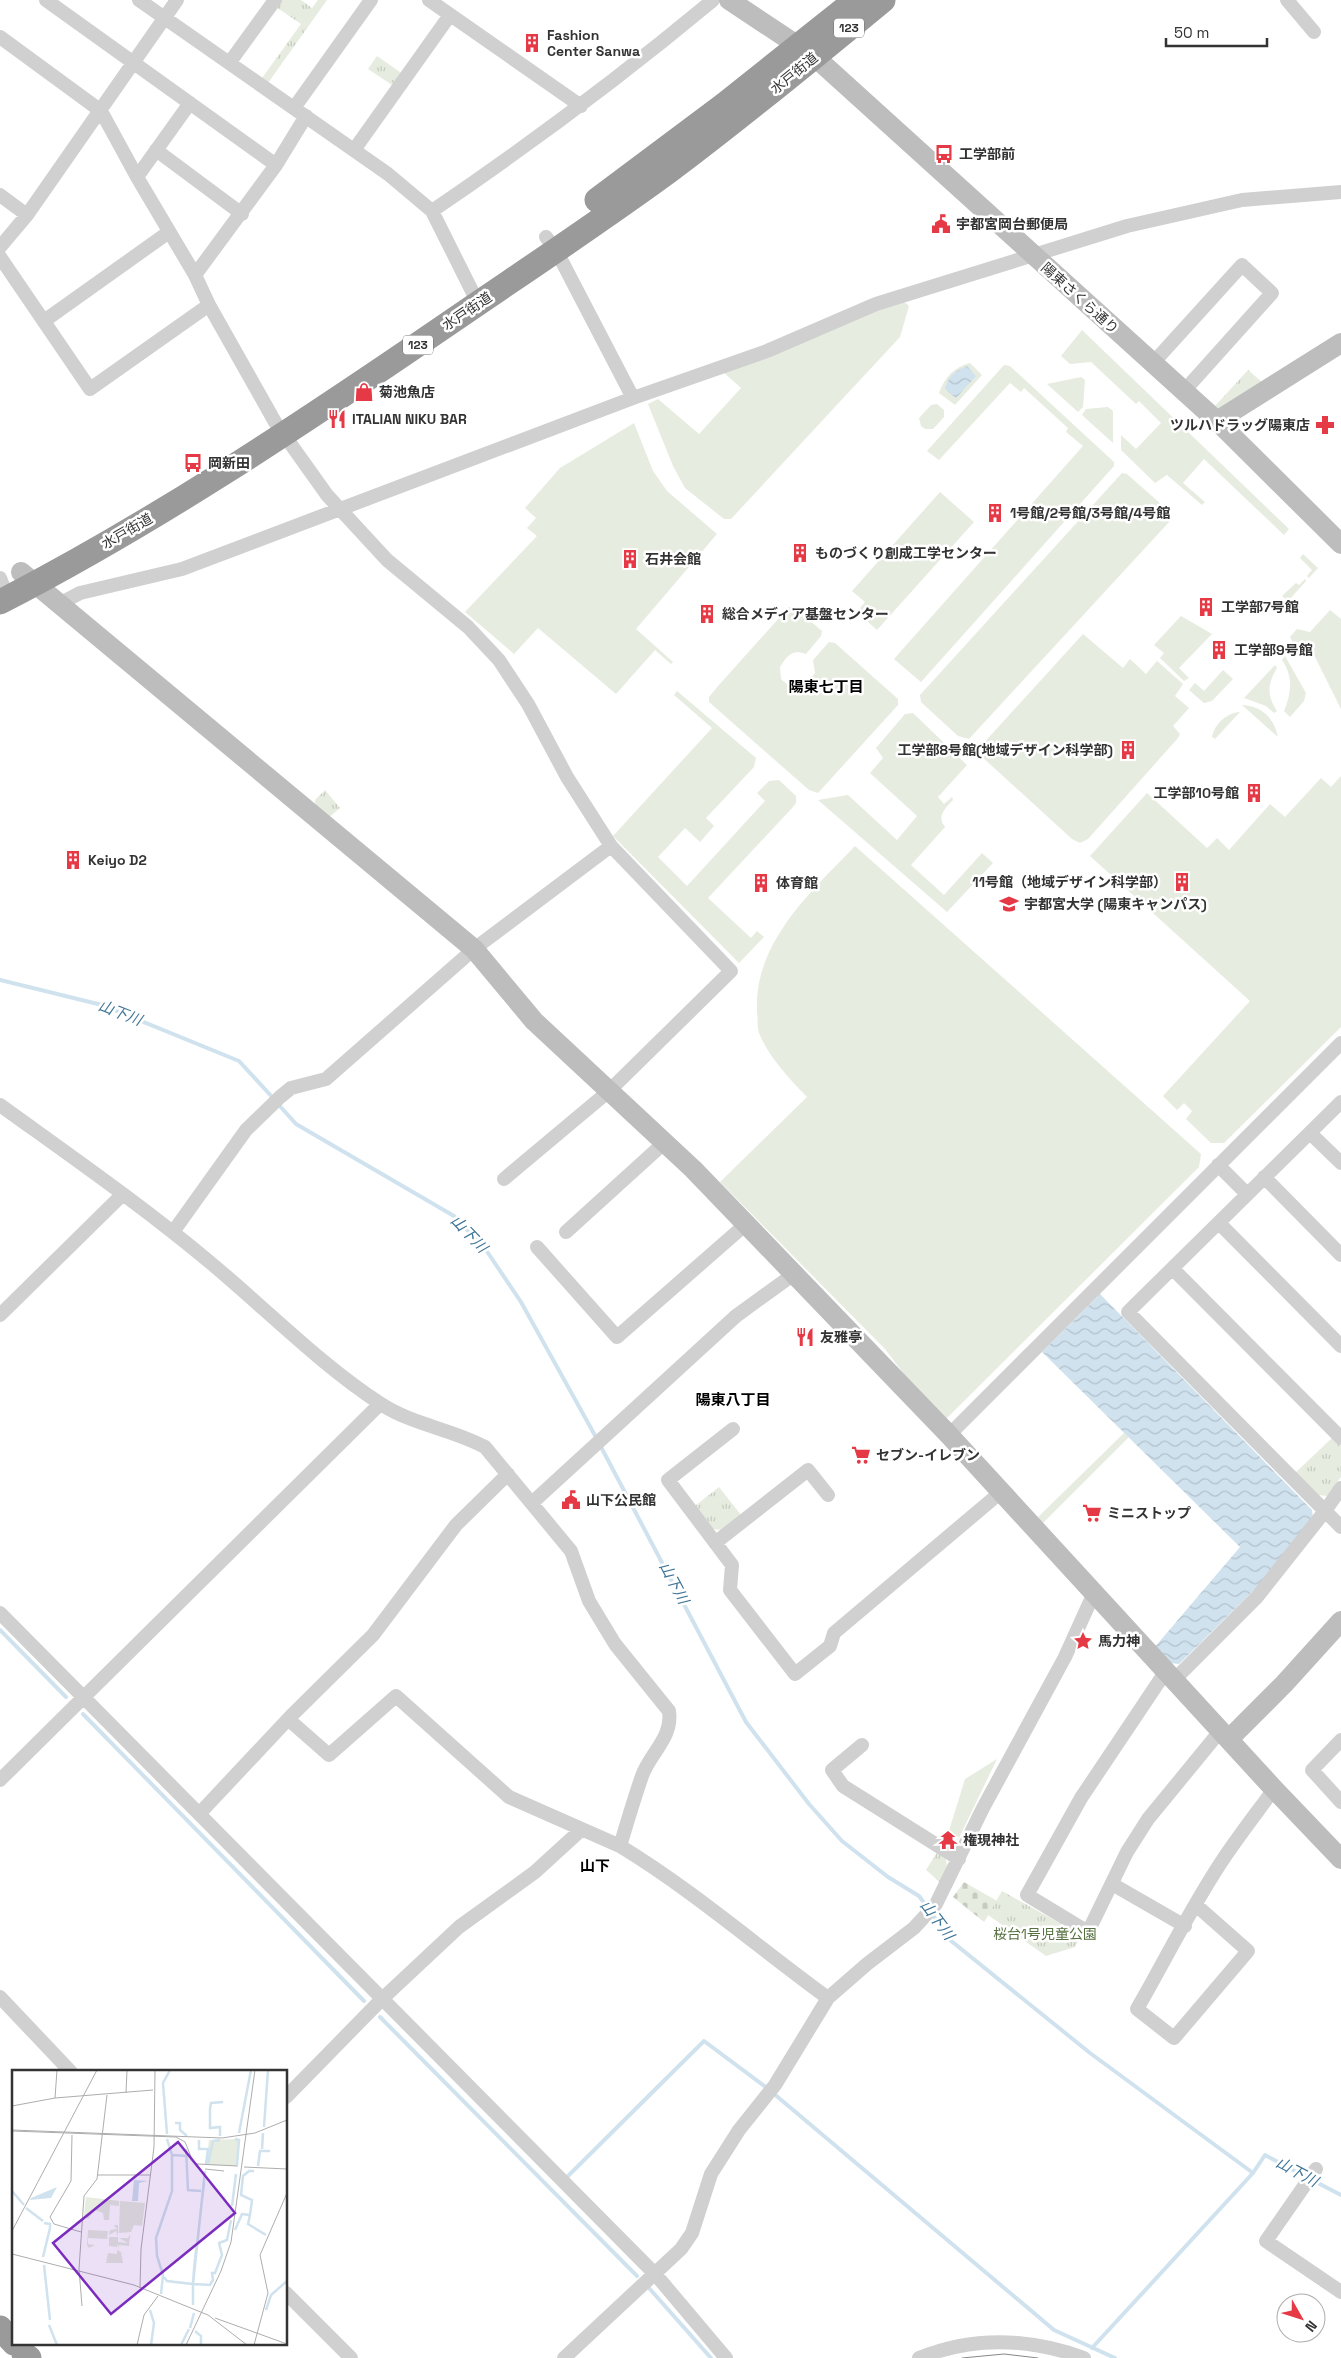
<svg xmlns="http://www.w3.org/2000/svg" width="1341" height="2358" font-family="'Space Grotesk','Noto Sans JP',sans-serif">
	<defs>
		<pattern id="cemetery-stones" width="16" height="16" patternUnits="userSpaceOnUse" patternTransform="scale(1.25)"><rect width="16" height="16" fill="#e6ecdf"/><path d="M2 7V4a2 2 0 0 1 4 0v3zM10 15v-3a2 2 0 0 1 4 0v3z" fill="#c6cbc0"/></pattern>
		<pattern id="park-tufts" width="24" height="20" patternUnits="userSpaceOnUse" patternTransform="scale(1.25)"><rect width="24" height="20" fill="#e6ecdf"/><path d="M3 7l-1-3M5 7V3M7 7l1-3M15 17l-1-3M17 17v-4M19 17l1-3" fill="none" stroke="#c6cbc0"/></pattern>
		<pattern id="water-waves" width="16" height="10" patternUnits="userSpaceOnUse" patternTransform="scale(1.25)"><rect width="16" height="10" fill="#cfe2ee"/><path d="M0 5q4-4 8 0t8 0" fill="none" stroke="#b2c2cd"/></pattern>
	</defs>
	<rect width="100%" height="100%" fill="#fff"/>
	<path fill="#e6ecdf" d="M902 300 909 306 900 337 731 519H724L685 488 673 466 648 404 658 399 699 434 741 388 722 371Z
		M1082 330 1289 529 1284 535 1204 459 1183 483 1205 502 1202 505 1167 475 1155 483 1121 450V435L1136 449 1161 423 1139 401 1136 404 1091 362 1070 364 1061 356Z
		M970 363 982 375 955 405 939 393C945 377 954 367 970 363Z
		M1004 365 1010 366 1114 462V466L921 682 894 659 1083 446 1066 432 1068 428 1024 388 1021 392 1010 383 939 460 927 451Z
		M1081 377 1085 380 1083 407 1078 412 1047 384Z
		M937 404 944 410V417L933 429H925L921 426 919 418 931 405Z
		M1108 407 1113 411V443L1082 415 1086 409Z
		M634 423 653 471 667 491 717 534 636 629 673 662 671 664 655 650 616 694 538 628 514 654 465 612 537 536 527 528 536 518 525 508 560 468Z
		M1122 473 1127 474 1170 512V521L969 739 958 736 921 702 920 695Z
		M940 492 974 522 877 630 857 612 865 602 852 591Z
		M1303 554 1318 568 1309 578 1307 576 1312 570 1300 558Z
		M1305 579 1306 581 1288 601 1282 596 1296 583 1299 585Z
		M789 607H794L822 631 821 636 806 654C792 649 787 656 780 667L781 679 789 686 803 687 815 673 813 660 829 642 835 643 898 699V705L818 793 809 790 709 702V697L719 685Z
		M1330 610 1341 619V709L1309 645 1297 651 1290 637 1297 629 1310 632Z
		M1181 616 1212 634 1179 668 1189 678 1184 681 1160 658 1164 653 1154 645Z
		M1083 634 1123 668 1130 659 1146 674 1157 661 1183 684 1175 696 1189 708 1173 726 1180 734 1178 738 1088 839 1080 843 1072 839 980 755 981 746Z
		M1285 656 1306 693 1304 701 1290 717 1284 711C1291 694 1294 677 1282 660Z
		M1275 665 1277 668C1267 684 1267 696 1277 711L1274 713 1266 706 1244 698Z
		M1223 670 1233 679 1212 701 1204 703 1189 690 1195 683 1204 691Z
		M677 691 756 758 754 767 706 818 714 826 700 842 685 828 658 857 687 886 765 801 757 793 769 781 779 780 796 796V803L793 807 708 898 751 938 757 931 764 937 739 963 613 836 712 728 674 695Z
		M1242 705C1262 706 1274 718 1278 737Z
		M1240 712 1215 739 1212 737C1215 723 1227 713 1240 712Z
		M913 713 967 765 938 797 944 804 952 797 953 800C945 809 936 816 945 827L911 865 944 895 982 853 993 863 947 912 818 800 848 795 897 840 917 816 870 773 883 758 876 748 905 714Z
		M1341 776V1027L1224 1143H1211L1186 1119 1192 1111 1184 1103 1177 1110 1163 1096 1250 1001 1090 856 1147 793 1207 848 1217 838 1229 850 1270 804 1285 817 1321 778 1331 787Z
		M855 846 1201 1154 1199 1167 946 1419 907 1378 885 1349 720 1182 807 1097C788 1077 770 1059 759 1033 757 1027 758 1018 757 1011 754 942 811 892 855 846Z
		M1124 1433 1129 1437 1043 1523 1038 1517Z
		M997 1759 958 1840 948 1834 965 1779Z"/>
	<path fill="url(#cemetery-stones)" d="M964 1882 997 1901 984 1922 953 1897Z"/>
	<path fill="url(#park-tufts)" d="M281 0H301L312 8 318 0H327L268 83 262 78 301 24 276 7Z
		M377 56 407 77 398 89 368 69Z
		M1248 370 1263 383 1220 410 1215 406Z
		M325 790 340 808 327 819 316 810 315 800Z
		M1332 1438 1341 1446V1477L1327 1496 1318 1495 1295 1473Z
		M719 1487 741 1515 722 1530 713 1529 695 1506Z
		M938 1851C952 1860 946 1870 942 1884L926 1870Z
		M1002 1891 1081 1935 1075 1947 1046 1956 988 1915Z"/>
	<path fill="url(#water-waves)" d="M967 366 976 376 956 398 945 389C948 376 955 371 967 366Z
		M1100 1294 1312 1510 1313 1518 1257 1587 1179 1664 1169 1663 1154 1648 1240 1547 1042 1352Z"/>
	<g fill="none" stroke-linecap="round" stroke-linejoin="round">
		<path stroke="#cfe2ee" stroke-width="4" d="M0 980 102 1005 239 1061 274 1099
			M278 1104 296 1124 454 1216 486 1250 521 1302 597 1439
			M600 1445 746 1722 809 1804 842 1841 888 1877 919 1896 928 1908
			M0 1630 66 1697
			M83 1714 364 2001
			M932 1914 950 1940 1090 2053 1253 2173 1265 2155 1306 2177
			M380 2017 637 2276
			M773 2093 1054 2330 1115 2358
			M566 2178 704 2041 767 2088
			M1312 2180 1341 2195
			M649 2288 711 2358
			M1092 2348 1253 2173"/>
		<path stroke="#d0d0d0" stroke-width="14" d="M46 0 276 165
			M139 0 388 174 432 211
			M429 0 581 106
			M1287 0 1314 32
			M0 37 101 111 137 177 195 275 209 305
			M230 62 275 0
			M294 108 371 0
			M156 150 242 214
			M354 150 450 15
			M137 177 190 103
			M0 195 27 215
			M546 237 556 250 633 398
			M0 247 27 215 177 0
			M0 257 90 389 209 305 275 422 327 495 387 560 468 627 499 660 528 704 567 777 611 846 731 971 609 1091 504 1179
			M195 275 276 165 306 116
			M478 303 432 211C529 145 623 75 713 0
			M44 321 169 232
			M1153 363 1242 265 1272 293 1184 391
			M0 578 8 598
			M61 603 80 593 182 569 633 398 767 351 876 304 1127 226 1242 200 1341 192
			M0 1105C72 1157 144 1207 212 1264 266 1309 322 1366 381 1404 413 1425 452 1429 485 1447L571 1551 589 1601 615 1644 669 1711C673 1738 650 1753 642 1776 634 1799 627 1823 620 1846 694 1891 759 1948 828 1998
			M1310 1133 1341 1163
			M1218 1165 1247 1194
			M1264 1177 1341 1255
			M1219 1223 1341 1346
			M173 1232 246 1130 280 1097 291 1088 326 1079 474 949 611 846
			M566 1232 664 1143
			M537 1247 617 1337 746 1224
			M1173 1269 1341 1438
			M0 1315 123 1194
			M733 1429 668 1480 732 1565 730 1590 795 1674 830 1646 834 1633 1001 1492
			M949 1435 1341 1043
			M1341 1488 1325 1511 1341 1527
			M533 1502 736 1316 794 1274
			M715 1543 808 1470 828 1495
			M0 1613 656 2275 726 2358
			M1166 1671 1081 1798 1027 1895 1088 1932 1127 1852 1148 1819 1221 1730
			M1174 1680 1257 1597 1325 1511 1128 1312 1341 1102
			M288 1719 329 1755 396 1696 509 1797 620 1846
			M1341 1740 1312 1770 1341 1802
			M862 1745 832 1770 843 1786 959 1859
			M0 1780 380 1404
			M199 1814 291 1716 373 1635 456 1525 508 1474
			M1112 1884 1185 1926
			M1197 1906 1248 1951 1174 2038 1137 2009C1166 1959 1193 1903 1226 1855 1241 1833 1258 1811 1274 1789
			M0 1997 71 2072
			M286 2097 382 1999 459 1927 535 1872 582 1829
			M1316 2169 1266 2241 1341 2292
			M286 2293 351 2358
			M564 2358 681 2249 692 2233 711 2174 739 2130 775 2085 828 1998 867 1964 914 1928 936 1904 983 1808 1065 1657 1094 1593
			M919 2358C973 2336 1029 2338 1084 2358"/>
		<path stroke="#bdbdbd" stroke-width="20" d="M729 0 815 57 1217 421 1341 544
			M1217 421 1341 343
			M21 572 474 949 534 1021 693 1169 949 1435 1274 1789 1341 1859
			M1229 1739 1284 1684 1341 1621"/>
		<path stroke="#9a9a9a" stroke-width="25" d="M597 200 724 105 856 0
			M0 602C153 523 297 427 439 330 516 277 594 226 669 171 742 116 813 58 883 0
			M0 2328 14 2343
			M24 2354 29 2358"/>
		<path stroke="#888" stroke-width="1" d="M962 2358 1004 2354 1038 2358"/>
	</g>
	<defs>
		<g id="building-bare" transform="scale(1.5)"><path d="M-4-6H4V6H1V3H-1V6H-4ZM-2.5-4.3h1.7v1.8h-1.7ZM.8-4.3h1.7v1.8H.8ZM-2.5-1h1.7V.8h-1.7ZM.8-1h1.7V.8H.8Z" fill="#e63946" stroke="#fff" stroke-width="2.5" paint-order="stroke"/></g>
		<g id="bus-bare" transform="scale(1.5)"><path d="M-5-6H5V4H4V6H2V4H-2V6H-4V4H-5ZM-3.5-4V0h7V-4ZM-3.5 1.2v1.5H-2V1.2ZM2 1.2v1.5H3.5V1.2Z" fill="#e63946" stroke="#fff" stroke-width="2.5" paint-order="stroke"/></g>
		<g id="civic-bare" transform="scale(1.5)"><path d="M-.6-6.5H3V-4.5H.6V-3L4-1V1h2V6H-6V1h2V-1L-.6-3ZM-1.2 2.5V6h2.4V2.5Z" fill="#e63946" stroke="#fff" stroke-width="2.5" paint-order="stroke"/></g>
		<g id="shop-bare" transform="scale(1.5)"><path d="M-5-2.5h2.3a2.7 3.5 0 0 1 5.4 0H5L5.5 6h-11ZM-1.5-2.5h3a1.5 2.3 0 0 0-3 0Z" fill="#e63946" stroke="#fff" stroke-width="2.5" paint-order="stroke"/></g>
		<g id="restaurant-bare" transform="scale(1.5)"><path d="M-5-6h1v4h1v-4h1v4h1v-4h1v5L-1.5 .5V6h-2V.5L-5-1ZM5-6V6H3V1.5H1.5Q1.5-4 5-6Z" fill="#e63946" stroke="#fff" stroke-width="2.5" paint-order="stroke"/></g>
		<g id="pharmacy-bare" transform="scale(1.5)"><path d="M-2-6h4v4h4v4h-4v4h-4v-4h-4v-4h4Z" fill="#e63946" stroke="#fff" stroke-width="2.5" paint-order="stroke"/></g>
		<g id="university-bare" transform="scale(1.5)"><path d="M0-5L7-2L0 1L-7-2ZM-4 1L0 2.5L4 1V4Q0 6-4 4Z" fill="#e63946" stroke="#fff" stroke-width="2.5" paint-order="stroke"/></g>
		<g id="supermarket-bare" transform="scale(1.5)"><path d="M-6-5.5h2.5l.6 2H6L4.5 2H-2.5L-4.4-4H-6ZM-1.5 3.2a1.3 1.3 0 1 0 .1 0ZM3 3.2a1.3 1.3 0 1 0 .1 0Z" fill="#e63946" stroke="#fff" stroke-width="2.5" paint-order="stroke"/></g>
		<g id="sight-bare" transform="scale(1.5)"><path d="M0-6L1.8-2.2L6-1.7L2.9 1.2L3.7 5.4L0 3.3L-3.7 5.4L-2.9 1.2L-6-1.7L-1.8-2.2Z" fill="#e63946" stroke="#fff" stroke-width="2.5" paint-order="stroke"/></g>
		<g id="temple-bare" transform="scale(1.5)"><path d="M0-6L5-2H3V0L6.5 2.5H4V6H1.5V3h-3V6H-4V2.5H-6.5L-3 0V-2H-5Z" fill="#e63946" stroke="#fff" stroke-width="2.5" paint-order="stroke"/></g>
	</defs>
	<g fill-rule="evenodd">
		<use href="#building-bare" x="532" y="43"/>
		<use href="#bus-bare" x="944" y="154"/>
		<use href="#civic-bare" x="941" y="224"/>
		<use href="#shop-bare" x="364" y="392"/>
		<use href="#restaurant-bare" x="337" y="419"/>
		<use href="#pharmacy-bare" x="1325" y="425"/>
		<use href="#bus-bare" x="193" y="463"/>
		<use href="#building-bare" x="995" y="513"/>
		<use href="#building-bare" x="800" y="553"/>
		<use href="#building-bare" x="630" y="559"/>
		<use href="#building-bare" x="1206" y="607"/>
		<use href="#building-bare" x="707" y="614"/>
		<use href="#building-bare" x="1219" y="650"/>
		<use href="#building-bare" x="1128" y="750"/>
		<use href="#building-bare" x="1254" y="793"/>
		<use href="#building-bare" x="73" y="860"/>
		<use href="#building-bare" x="1182" y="882"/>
		<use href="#building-bare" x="761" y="883"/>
		<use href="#university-bare" x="1009" y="904"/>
		<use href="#restaurant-bare" x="805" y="1337"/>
		<use href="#supermarket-bare" x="861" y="1455"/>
		<use href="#civic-bare" x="571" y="1500"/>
		<use href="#supermarket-bare" x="1092" y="1513"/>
		<use href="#sight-bare" x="1083" y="1641"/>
		<use href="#temple-bare" x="948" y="1840"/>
	</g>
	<g text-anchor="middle" stroke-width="5" stroke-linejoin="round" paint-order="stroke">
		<g fill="#fff" stroke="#707070" stroke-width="1">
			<rect x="834" y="18.5" width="30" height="19" rx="4"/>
			<rect x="403" y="335.5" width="30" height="19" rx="4"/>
		</g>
		<g font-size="12" font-weight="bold" fill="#333">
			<text x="849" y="32">123</text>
			<text x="418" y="349">123</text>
		</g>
		<g font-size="14" font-weight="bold" fill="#333" stroke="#fff" text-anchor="start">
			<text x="547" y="40">Fashion<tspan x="547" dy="16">Center Sanwa</tspan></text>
			<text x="959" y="159">工学部前</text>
			<text x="956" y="229">宇都宮岡台郵便局</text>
			<text x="379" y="397">菊池魚店</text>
			<text x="352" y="424">ITALIAN NIKU BAR</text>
			<text x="1310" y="430" text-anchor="end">ツルハドラッグ陽東店</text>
			<text x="208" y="468">岡新田</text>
			<text x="1010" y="518">1号館/2号館/3号館/4号館</text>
			<text x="815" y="558">ものづくり創成工学センター</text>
			<text x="645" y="564">石井会館</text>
			<text x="1221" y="612">工学部7号館</text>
			<text x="722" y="619">総合メディア基盤センター</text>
			<text x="1234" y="655">工学部9号館</text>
			<text x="1113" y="755" text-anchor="end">工学部8号館(地域デザイン科学部)</text>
			<text x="1239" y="798" text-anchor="end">工学部10号館</text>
			<text x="88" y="865">Keiyo D2</text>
			<text x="1167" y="887" text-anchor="end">11号館（地域デザイン科学部）</text>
			<text x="776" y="888">体育館</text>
			<text x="1024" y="909">宇都宮大学 (陽東キャンパス)</text>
			<text x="820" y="1342">友雅亭</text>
			<text x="876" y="1460">セブン-イレブン</text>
			<text x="586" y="1505">山下公民館</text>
			<text x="1107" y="1518">ミニストップ</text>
			<text x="1098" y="1646">馬力神</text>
			<text x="963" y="1845">権現神社</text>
		</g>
		<g font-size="14" fill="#333" stroke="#fff">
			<text transform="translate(794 73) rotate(-39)" y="5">水戸街道</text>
			<text transform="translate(1080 298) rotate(42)" y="5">陽東さくら通り</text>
			<text transform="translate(467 311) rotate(-34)" y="5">水戸街道</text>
			<text transform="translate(127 531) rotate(-30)" y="5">水戸街道</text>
		</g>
		<g font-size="14" fill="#56703f" stroke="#fff">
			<text x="1045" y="1939">桜台1号児童公園</text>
		</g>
		<g font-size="15" font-weight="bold" fill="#000" stroke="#fff">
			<text x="826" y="692">陽東七丁目</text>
			<text x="733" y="1405">陽東八丁目</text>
			<text x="595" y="1871">山下</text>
		</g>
		<g font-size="15" font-style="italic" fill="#3f7597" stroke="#fff">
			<text transform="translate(120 1013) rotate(21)" y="5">山下川</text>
			<text transform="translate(469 1234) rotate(46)" y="5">山下川</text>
			<text transform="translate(674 1583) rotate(62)" y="5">山下川</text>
			<text transform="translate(937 1920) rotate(53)" y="5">山下川</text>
			<text transform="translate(1297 2172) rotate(28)" y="5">山下川</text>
		</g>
	</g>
	<g transform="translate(12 2070)">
		<rect width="275" height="275" fill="#fff"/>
		<path d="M74 127 107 131V136L98 135 97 150H92L91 143 83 140 76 149 72 145ZM108 131 133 133 130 156 122 155 119 162 107 163ZM102 155H106V172L116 173 107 168H116L118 164 117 176 107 175 106 179V173L105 177 97 176V167H106L104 161 97 165 98 160 105 159ZM76 160 96 161 95 169 76 168V174L83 175 77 178 75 175ZM105 180 109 182 111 193H94L96 183 105 184Z" fill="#e6ecdf"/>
		<path d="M227 69 224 96 194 95 197 70Z" fill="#e6ecdf"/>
		<path d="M122 110 136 111 127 113 126 131H120ZM45 117 39 128 18 130 19 128Z" fill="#cfe2ee"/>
		<path fill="none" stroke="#cfe2ee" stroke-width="2.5" d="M163 53H168V60L175 66M252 57 256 0M227 63 239 0M155 64 151 13 158 0M208 66V57L198 58V39L199 33 211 32M223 69 227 70 225 95M187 70V79H196L194 94M174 79 176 120 189 121M250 79 251 63M160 85 175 86M196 94 201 71 208 70M246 96 248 81H258M0 121 12 135M220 136 224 104M14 138 31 151M189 138 192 113M238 145 236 154 254 165M223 160 230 144 238 145 240 130 229 125 231 106 237 101H242M186 166 189 139M31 187 38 158V154L32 153M183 188 186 168M32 195 38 250M152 207 155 211 181 214 193 101M181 212 183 189M181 214V235M182 214 198 215 201 210 200 203H203L210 185 207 173 215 170 219 150M149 224 151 205 145 186 144 168 160 121V85L155 69M138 240 142 253 139 275M254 240 259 225 275 211M37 255 45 275M178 258 182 243M183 261 189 266V275M169 275 177 259"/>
		<path fill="none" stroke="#adadad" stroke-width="1" d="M114 23 115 0M43 28 45 0M0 36 43 28 141 20M0 60 210 68 243 63 275 50M0 61 164 67 173 72 180 89 185 94 226 96M60 65 59 111 38 147 42 154 69 162M232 97 275 99M193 99 212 101M86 105H138M0 161 85 0M0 184 122 215 196 245 235 275M128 218 129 179 142 77 143 0M70 236 67 199 72 126 85 109 95 25M203 248 275 274M125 275 132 245 146 226M174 275 209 201 219 172 243 0M242 275 256 223 248 185 275 123"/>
		<path fill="#7b2cbf" fill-opacity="0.15" stroke="#7b2cbf" stroke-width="2.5" d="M166 72 223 143 99 244 41 173Z"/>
		<rect width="275" height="275" fill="none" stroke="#333" stroke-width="2.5"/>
	</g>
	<g transform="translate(1301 2318) rotate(129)"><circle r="24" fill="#ffffff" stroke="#adadad"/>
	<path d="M0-4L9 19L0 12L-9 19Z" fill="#e63946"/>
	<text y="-8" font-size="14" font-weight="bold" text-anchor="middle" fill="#333333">N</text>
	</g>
	<path d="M1166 38v8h101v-8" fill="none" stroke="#333333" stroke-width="2.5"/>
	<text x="1174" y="38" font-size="15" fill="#333333" stroke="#ffffff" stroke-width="4" paint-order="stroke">50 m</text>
</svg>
